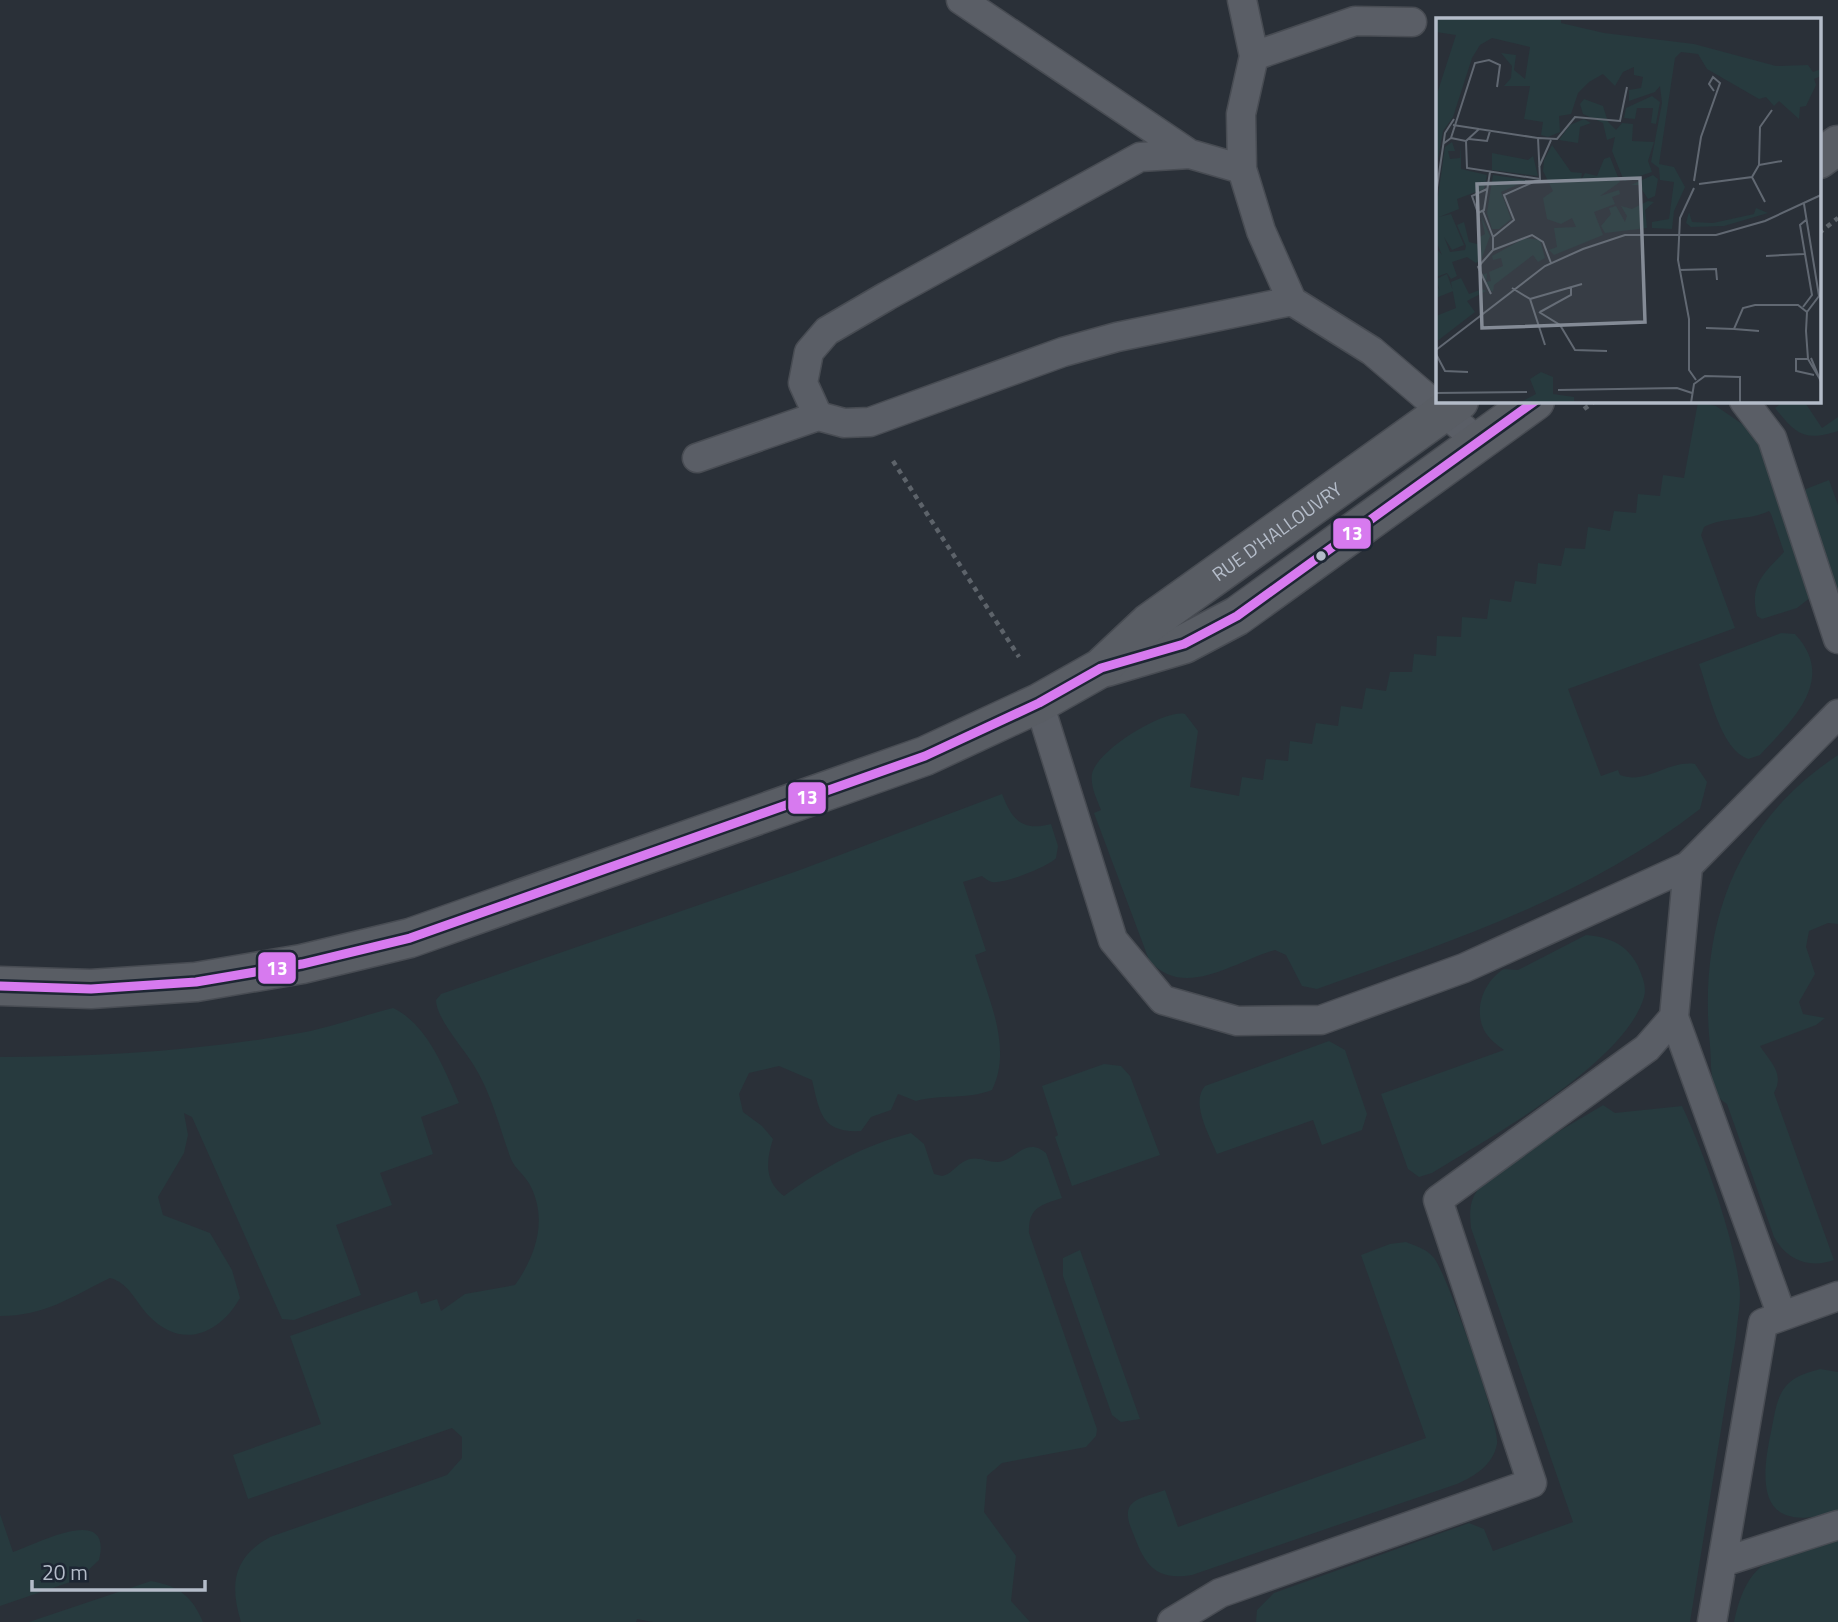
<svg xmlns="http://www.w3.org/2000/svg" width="1838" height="1622" font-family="'Titillium Web',sans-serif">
	<rect width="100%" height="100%" fill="#2a3038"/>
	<path fill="#273a3e" d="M1784 401H1804L1822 428 1838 417V431C1804 442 1796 434 1775 408Z
		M1698 402 1716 406 1767 441 1811 597 1797 608 1762 619 1757 616C1749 583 1765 573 1784 552L1771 514 1769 511C1749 521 1726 516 1704 527L1701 535 1735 628 1568 689 1601 776 1618 770 1620 775C1647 785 1668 760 1695 764L1707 782 1700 809C1586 897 1452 941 1317 989L1302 986 1286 955 1275 950C1235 961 1184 1001 1149 960L1094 813 1101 810C1097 799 1090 786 1092 774 1096 751 1164 709 1185 714L1198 731 1190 787 1239 796 1242 777 1263 780 1266 759 1288 761 1290 741 1312 744 1316 723 1338 726 1341 706 1362 709 1366 688 1386 691 1390 672H1412L1414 654 1436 656 1437 636 1461 637 1462 617 1487 619 1490 599 1511 602 1515 581 1536 584 1538 563 1561 566 1565 548 1585 549 1588 527 1610 531 1614 511 1636 513 1638 494 1660 496 1663 475 1684 478Z
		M1829 480 1838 505V604L1801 501 1806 489Z
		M1781 633 1795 634C1838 680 1791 721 1760 755L1748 759C1720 749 1709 692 1699 664Z
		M1838 755V924L1828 923 1809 931 1806 947 1815 974 1799 1002 1803 1014 1825 1018 1816 1025 1760 1046C1770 1062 1785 1073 1774 1093L1834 1260C1809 1269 1787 1260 1774 1237L1727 1104C1708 1093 1712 1065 1710 1046 1698 927 1735 823 1838 755Z
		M1002 794C1012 819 1021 832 1051 824L1058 846 1056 858C1050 866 1002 885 992 882 989 881 984 878 982 876L963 882 986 951 975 955C988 998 1013 1047 992 1090 966 1100 941 1094 916 1101L898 1094 891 1110 871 1117 861 1131C821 1133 820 1113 812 1080L779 1066 749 1073 739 1094 743 1112 762 1126 773 1139C766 1161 764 1181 784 1196 822 1168 865 1145 911 1133L924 1144 934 1174 942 1176C952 1174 956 1165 965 1161 977 1155 985 1162 997 1162 1016 1161 1025 1136 1046 1153L1062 1198C1040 1205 1028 1208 1029 1233L1097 1429 1096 1436 1086 1447 1002 1463 987 1476 984 1512 1016 1556 1011 1601 1030 1622H653L637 1619 636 1622H241C229 1583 234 1557 270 1537L447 1475 462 1458V1437L452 1428 248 1499 233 1455 321 1424 290 1336 417 1291 421 1304 437 1299 441 1311 465 1294 515 1285C536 1256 548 1219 530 1185 525 1175 515 1169 511 1159 499 1127 492 1094 473 1064 463 1048 436 1018 436 1000L441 994 800 870Z
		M1586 935C1609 937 1627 944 1638 966 1642 976 1647 986 1644 997 1625 1063 1489 1138 1432 1173L1419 1177 1408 1169 1381 1094 1504 1050C1497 1045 1488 1038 1484 1030 1473 1008 1485 980 1504 969L1518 970Z
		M393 1008C427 1024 445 1070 459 1103L421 1117 433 1154 380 1173 392 1205 336 1225 361 1295 294 1320 282 1319 192 1117 184 1113 188 1135 184 1153 158 1197 163 1215 210 1233 232 1270 240 1298C219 1335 181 1350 148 1315 135 1301 129 1283 110 1278 71 1297 45 1316 0 1316V1057C99 1057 197 1051 294 1034 327 1029 361 1016 393 1008Z
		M1329 1041 1345 1050 1367 1114 1362 1130 1322 1145 1313 1120 1217 1154C1210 1136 1190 1103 1205 1086Z
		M1104 1064 1121 1066 1130 1076 1160 1155 1072 1186 1055 1137 1058 1135 1042 1086Z
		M1603 1105 1615 1113 1682 1106C1703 1150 1738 1247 1740 1294 1740 1308 1737 1323 1736 1337L1690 1622H1256L1257 1610 1274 1593 1469 1523 1484 1529 1493 1551 1573 1522 1471 1228C1470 1217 1469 1206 1474 1196 1486 1171 1576 1122 1603 1105Z
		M1406 1242C1416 1246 1427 1249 1434 1258 1447 1274 1501 1427 1497 1444 1493 1465 1475 1476 1457 1484L1192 1575C1155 1581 1145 1565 1133 1533 1130 1526 1125 1514 1130 1506 1136 1497 1155 1494 1165 1490L1178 1527 1426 1438 1361 1255 1390 1244Z
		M1080 1250 1140 1419 1121 1422 1112 1415 1063 1276V1258Z
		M1820 1369 1838 1372V1511C1763 1535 1758 1492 1771 1432 1775 1414 1776 1394 1790 1382 1798 1375 1810 1372 1820 1369Z
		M0 1514 13 1552C39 1543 113 1503 99 1560L79 1579 0 1606Z
		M1838 1536V1622H1734C1749 1552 1778 1558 1838 1536Z
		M151 1581C179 1586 192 1596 203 1622H29Z"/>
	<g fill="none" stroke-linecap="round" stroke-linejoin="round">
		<g stroke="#484c53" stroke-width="31">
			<path id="lane" d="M961 0 1190 154
				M1242 0 1254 56 1241 114 1242 169 1261 231 1292 301 1372 351 1479 442
				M1254 56 1355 21 1412 22
				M1744 401 1772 438 1838 639
				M818 416 803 383 809 352 827 331 887 296 1140 157 1190 154 1242 169
				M697 458 818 416 844 423 870 422 1063 352 1117 337 1292 301
				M1039 703 1113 940 1163 1000 1237 1021 1321 1020 1464 968 1688 866 1674 1017 1647 1048 1438 1200 1532 1483 1220 1593 1172 1622
				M1688 866 1838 714
				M1674 1017 1782 1316
				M1723 1562 1838 1525
				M1712 1622 1763 1323 1838 1296"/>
		</g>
		<g stroke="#484c53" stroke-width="41">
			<g id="secondary">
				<path d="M1819 159 1838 145"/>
				<path d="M1106 667 1184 644 1237 616 1535 401"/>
				<path id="s1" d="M0 986 91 989 196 982 302 964 410 938 925 756 1039 703 1101 668 1149 623 1459 401"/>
			</g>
		</g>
		<path stroke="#5d636a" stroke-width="4.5" stroke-dasharray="5 5" stroke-linecap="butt" d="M1819 233 1838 218
			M1584 409 1595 401
			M893 461 1019 657"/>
		<use href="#lane" stroke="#5a5e66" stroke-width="28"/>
		<use href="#secondary" stroke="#595d64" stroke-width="38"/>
		<g stroke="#1d2633" stroke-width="14">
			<path id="bus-1" d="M0 986 91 989 196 982 302 964 410 938 925 756 1039 703 1101 668 1184 644 1237 616 1535 401"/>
		</g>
		<use href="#bus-1" stroke="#d77aef" stroke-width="9"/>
	</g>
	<circle fill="#b4bcc9" stroke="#1d2633" stroke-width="2.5" cx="1321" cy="556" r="6"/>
	<g text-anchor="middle" stroke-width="5" stroke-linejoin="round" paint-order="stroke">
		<g font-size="19" fill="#b4bcc9" stroke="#1d2633">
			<text dy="7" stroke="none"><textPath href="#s1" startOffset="1381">RUE D'HALLOUVRY</textPath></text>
		</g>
	</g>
	<g transform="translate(1436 18)">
		<rect width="385" height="385" fill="#2a3038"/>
		<path d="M0 0H125V5L168 15 258 26 340 48 372 47 377 54 385 51V58L378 61 380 67 370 88 364 89 363 101 343 83 338 88 330 79 323 81 271 51 262 36 245 34 239 40 223 146 238 149 249 169 238 193 236 211 216 210V204L233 201 238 164 224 162 223 150 215 144 226 85 224 68 219 74 193 83V72L205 70 207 59 198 57V49L187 54 179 68 167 56 153 64 142 75 135 96 123 98 124 114 112 119 105 117 107 104 88 101 94 68H68L75 60 76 48 65 35 80 37 78 52 89 61 94 29 56 20 44 27 36 40 17 99 7 113 0 152V79L20 17 0 14ZM216 78 224 84 220 106 215 105 217 90H201L199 101 188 100 190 90ZM148 81 167 88 172 104 180 112 186 105 197 106 196 123 218 124 212 143 216 154 188 163 176 133 179 119 171 122 167 105 147 96 144 86ZM148 101 155 105 144 109 142 125 123 122 134 107ZM16 124 19 133H12L14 141 24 140 25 127V151L51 157 48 171 21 181 23 191 3 199 15 196 28 227 16 232 8 219 14 234 29 232 30 228 21 207 28 204 33 224 45 227 44 219 49 216 45 198 54 218 45 242 40 245 31 239 16 244 21 258 15 261 11 255 0 259V230L6 237 0 223V192L9 129ZM116 127 135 154 146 155 145 162 149 155 161 158 168 141 174 139 184 164 164 178 183 172 184 176 176 179 179 186 158 194 167 217 118 237 113 232 121 229 118 210 140 209 136 200 125 206 111 201 107 180 117 173 107 153 108 142ZM56 135 92 142 97 138 102 158 56 152ZM57 157 92 162 65 174 75 201 63 211H56L51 195ZM217 157 222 161 219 178 212 181 203 167H195ZM212 183 218 184 209 192 211 210 169 215 165 208 175 196 173 190 180 188 189 204 191 198 185 188 196 191ZM320 190 332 195 288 208 255 209 250 205 253 194 256 204 277 205 318 196ZM89 220 104 222 109 240 102 244 97 237 58 267 57 274 51 270 46 257 51 255 50 264 55 263 53 254 67 248 65 240 57 242 56 238ZM11 256 17 273 0 280V266L4 273 0 261ZM25 260 33 276 46 271 50 273 31 283 39 294 0 324V298L20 290 15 264ZM105 354 117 359V376L138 379V385H83L100 376 94 361Z" fill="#273a3e"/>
		<path fill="none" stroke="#616872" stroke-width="2" d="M17 107 43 111M15 120 30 123 31 150 104 161 102 120 43 111 30 123M102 120 121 121 139 99 184 103 191 69M33 121 51 123 54 113M7 126 15 120 39 45 53 42 64 47 61 69M323 147 346 143M103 149 115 122M316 159 329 184M104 161 68 177 78 202 57 219V232L96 217 107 224 115 245M258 163 265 119 284 65 277 59 273 66 278 73M263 166 316 159 323 147 324 109 336 92M258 170 244 200 242 242 253 301V352L260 362M51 171 36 178 42 195 48 192 54 154M0 176 9 115 18 101M368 186 383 278 371 294 370 313 372 341 385 363M47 193 57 219M330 238 368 236M243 252 280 251 281 262M76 270 94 281 109 327M55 276 42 249 57 232M94 281 146 266M367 289 376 277 364 207 370 202M103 294 124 307 139 332 171 333M104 294 135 277V270M270 310 298 311 307 290 319 287H362L371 294M298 311 323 313M0 332 109 248 147 231 189 217H280L329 203 385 177M0 336 9 353 32 354M375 340 385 364M372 341H360V353L378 357M122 372 241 370 256 375M0 375 91 374M255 385 258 366 269 358 304 359V385"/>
		<path fill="#848b96" fill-opacity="0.15" stroke="#848b96" stroke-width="3.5" d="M204 160 209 304 46 310 41 166Z"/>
		<rect width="385" height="385" fill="none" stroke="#b4bcc9" stroke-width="3.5"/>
	</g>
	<g stroke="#1d2633" stroke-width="2.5">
		<rect x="1332" y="517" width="40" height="33" rx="7" fill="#d77aef"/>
		<rect x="787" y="781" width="40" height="34" rx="7" fill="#d77aef"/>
		<rect x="257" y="951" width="40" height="34" rx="7" fill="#d77aef"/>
	</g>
	<g font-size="19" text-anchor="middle" font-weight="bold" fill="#fff">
		<text x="1352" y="540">13</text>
		<text x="807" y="804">13</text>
		<text x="277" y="975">13</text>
	</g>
	<path d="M32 1580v10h173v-10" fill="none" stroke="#b4bcc9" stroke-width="3.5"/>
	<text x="42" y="1580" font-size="21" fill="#b4bcc9" stroke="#1d2633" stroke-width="5" paint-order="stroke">20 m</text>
</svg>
